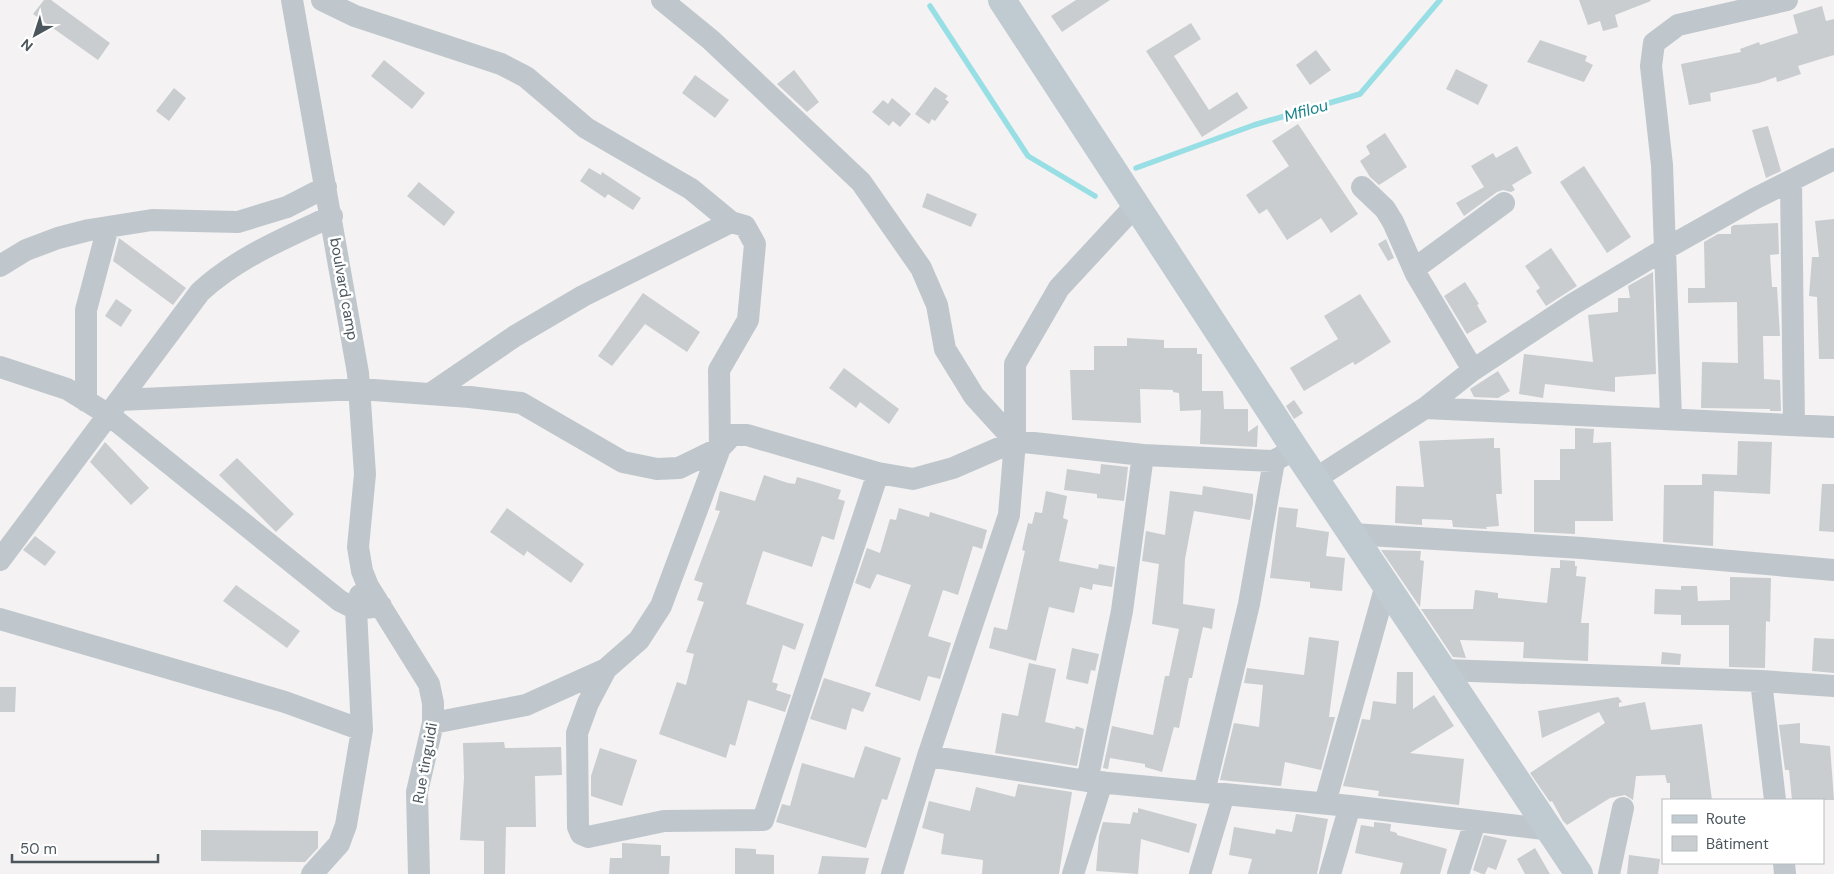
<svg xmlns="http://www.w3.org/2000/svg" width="1834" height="874" font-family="'DM Sans',sans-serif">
	<rect width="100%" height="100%" fill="#f4f2f2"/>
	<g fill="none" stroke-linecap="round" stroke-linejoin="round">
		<path stroke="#97dfe4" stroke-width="5.5" d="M930 6 1028 156 1095 196
			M1136 168 1254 125 1360 94 1440 0"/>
	</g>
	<path fill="#c9cdd0" d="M44 0H51L110 43 98 60 33 14Z
		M1076 0H1110L1062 32 1051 16Z
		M1579 0H1650L1651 1 1615 15 1618 27 1603 31 1600 21 1588 25Z
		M1822 6 1826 21 1834 19V55L1798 66 1801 74 1777 82 1776 77 1759 83 1710 93 1711 101 1689 105 1681 64 1741 52 1740 49 1759 42 1760 45 1798 33 1793 15Z
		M1191 23 1201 39 1174 56 1209 110 1237 92 1248 108 1202 137 1146 51Z
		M1540 40 1587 56 1585 61 1593 65 1584 82 1527 62Z
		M1316 50 1331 70 1310 85 1296 65Z
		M384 60 425 93 412 109 371 76Z
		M1456 69 1488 85 1478 105 1446 89Z
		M794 70 819 102 807 112 777 84Z
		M695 75 729 100 715 118 682 93Z
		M935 87 948 96 945 99 949 102 935 121 932 119 929 124 915 114Z
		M174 88 186 98 169 121 156 111Z
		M892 98 911 114 900 127 893 121 889 126 872 112 883 100 888 104Z
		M1298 124 1358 214 1331 233 1321 218 1287 240 1267 209 1259 214 1246 195 1289 166 1272 141Z
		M1768 126 1781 171 1766 178 1752 130Z
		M1385 133 1407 167 1379 185 1370 177 1360 161 1370 154 1366 146Z
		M1517 146 1532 173 1512 185 1515 190 1511 192 1503 190 1497 192 1464 216 1456 203 1484 187 1471 166 1493 153 1496 158Z
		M1584 166 1631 237 1607 253 1560 182Z
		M589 168 601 175 602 172 641 198 633 210 608 194 605 198 580 181Z
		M419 182 455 212 444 226 407 196Z
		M927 193 977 214 971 227 922 207Z
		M1834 219V359H1819L1817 297 1809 296 1812 257H1819L1815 221Z
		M1778 223 1779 254 1770 255 1772 287H1777L1780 336H1763L1764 379 1780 380 1781 411H1770V409L1701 408 1702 362 1738 363 1737 302 1688 303V288H1705L1704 242 1718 234H1731V227L1734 225Z
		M119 238 186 288 173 305 113 261Z
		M1386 239 1394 258 1388 261 1378 244Z
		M1551 248 1577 286 1546 306 1536 291 1540 288 1525 266Z
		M1653 272 1656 374 1615 377V392L1545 384 1543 398 1519 394 1524 354 1593 362 1588 315 1618 312V298H1630L1628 286Z
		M1465 282 1479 304 1477 305 1487 322 1467 334 1444 296Z
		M643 293 700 332 687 352 645 324 612 366 598 356Z
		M1360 294 1391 342 1355 365 1353 362 1304 391 1290 368 1338 339 1324 316Z
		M116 299 132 310 121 327 105 316Z
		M1127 338 1164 340V348H1197V354H1202V391H1223L1224 409H1248V432L1258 425 1257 447 1200 444 1201 410 1180 411 1179 393 1173 392V390L1140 389 1141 423 1072 420 1070 370H1094V346H1127Z
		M844 368 899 409 889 424 860 402 856 408 829 388Z
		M1498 371 1510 391 1498 398 1474 397 1470 389Z
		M1294 400 1303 413 1294 419 1286 406Z
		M1575 428 1594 429 1593 443 1611 442 1613 521H1575V534L1534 532V480H1560V449H1575Z
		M1494 438V448H1500L1502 494H1496L1499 526 1486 527 1487 529 1453 527 1452 520 1422 519V525L1395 523 1396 486 1424 487 1419 441Z
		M1738 441 1772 442 1770 494 1714 491 1713 546 1663 542 1664 485H1702V474L1737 475Z
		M105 442 149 488 131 505 90 462Z
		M237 458 294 514 276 532 219 475Z
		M1101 464 1128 467 1124 501 1097 498V494L1064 490 1067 469 1100 474Z
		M764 475 788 483 795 484 797 477 815 482 841 490 838 499 845 501 834 540 822 536 812 567 763 551 746 604 804 624 795 650 783 645 772 682 778 684 776 690 791 695 785 712 748 700 735 746 730 744 726 758 659 734 677 682 686 685 694 654 686 652 704 602 697 600 703 583 694 580 720 511 715 510 720 491 755 501Z
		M1822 484H1834V532L1819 531Z
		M1203 486 1253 494V504L1250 520 1194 511 1185 559 1183 604 1215 609 1212 629 1203 627 1192 678H1189L1179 728 1174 727 1162 772 1145 767V764L1110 758 1108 769 1103 768 1112 726 1153 735 1165 676H1169L1179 629 1152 624 1159 564 1142 561 1146 531 1165 535 1170 491 1202 495Z
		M1046 491 1067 496 1063 518 1068 520 1059 561 1098 569 1099 564 1115 567 1112 587 1093 584 1092 590 1080 587 1074 613 1049 607 1036 661 989 648 994 627 1007 630 1025 551 1022 550 1028 523 1032 524 1035 512 1042 513Z
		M1279 507 1298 509 1296 527 1329 532 1326 556 1345 558 1342 591 1310 588V582L1270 578Z
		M507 508 584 564 571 583 527 551 524 556 490 532Z
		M899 508 929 517 930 512 987 530 982 549 973 546 958 595 943 590 928 636 951 643 940 679 928 676 920 701 875 686 911 585 877 574 870 589 855 583 867 548 880 553 890 519 896 520Z
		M35 536 56 552 45 566 23 550Z
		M1381 550 1421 551 1420 560 1424 561 1420 607Z
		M1560 560 1575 561V566H1577L1576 576 1586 577 1581 623H1589L1588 661 1523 658 1524 642 1460 640 1466 658 1453 657 1421 609H1473L1475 590 1498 593V598L1547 603 1551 568H1560Z
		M1730 577 1771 578 1770 622 1766 621 1765 668 1729 667V625H1681V615L1654 614 1655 589 1681 590V586H1697L1698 601 1730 600Z
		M236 585 300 631 287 648 223 601Z
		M1309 637 1339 641 1329 717H1335L1321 770 1285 762 1281 786 1220 780 1234 723 1259 727 1263 685 1244 683 1247 668 1304 675Z
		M1814 638 1834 639V673L1812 671Z
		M1072 648 1099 654 1095 671 1091 670 1088 684 1066 679Z
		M1662 652 1681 654 1680 665 1661 664Z
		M1029 663 1056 669 1045 722 1075 729 1076 726 1084 729 1077 766 995 753 1002 713 1018 716Z
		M1397 672H1413V709L1434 695 1454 726 1410 753 1464 759 1459 805 1378 796 1379 791 1343 786 1362 719 1370 720 1373 701 1396 704Z
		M824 678 871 693 863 712 852 708 846 730 810 719Z
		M0 687H16L15 712H0Z
		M1618 697 1622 702 1619 703V707L1645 702 1651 730 1702 724 1712 800H1670V783H1667L1665 775 1636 776 1633 800 1625 795 1610 798 1567 825 1563 821 1552 801 1550 802 1530 773 1605 723 1599 712 1542 738 1538 711Z
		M1800 723V743L1830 746 1834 800H1792L1789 770H1785L1779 725Z
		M504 742 505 748 561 747 562 775 535 776 536 827H506L505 874H484V841L460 840 464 778 463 743Z
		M865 746 901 758 887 800 882 799 866 848 776 822 782 804 790 806 802 763 854 778Z
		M600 748 637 760 622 806 591 796V776Z
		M1018 784 1072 792 1059 874H982L983 860 941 854 944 834 922 828 929 801 970 811 976 787 1015 797Z
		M1138 808 1197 824 1189 853 1141 839 1138 874 1096 871 1099 836 1103 822 1130 824 1133 812 1138 813Z
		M1296 814 1328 819 1317 874H1248L1252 859 1229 855 1234 827 1275 834 1276 829 1292 832Z
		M1374 822 1391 824 1390 831 1397 833V835L1447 849 1440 874H1400L1403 863 1355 853 1361 825 1374 827Z
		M201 830 318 831V848L305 862 201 861Z
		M1484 835 1507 840 1496 870 1488 867 1485 874H1482L1473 870Z
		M622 843 661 845V856H670L669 874H609L610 858H622Z
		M735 848 756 849V854L774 855V874H735Z
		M1535 848 1550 874H1525L1517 859Z
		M1629 855 1660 859 1658 874H1627Z
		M822 856 869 858 865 874H818Z"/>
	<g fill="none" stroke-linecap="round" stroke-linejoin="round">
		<path stroke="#bfc7cc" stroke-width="22" d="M292 0 358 373 365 474 358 547 362 571 368 586 429 684 433 703V723L417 792 419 874
			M322 0 355 16 501 64 526 77 586 128 691 189 731 222 745 226 755 244 748 320 719 370 720 448 661 606 639 640 606 669 588 703 577 733 578 827 581 834 588 837 664 821 763 820 878 473
			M662 0 711 40 861 182 921 268 937 305 945 349 974 396 1015 441
			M1791 181 1794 425
			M1362 187 1385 209 1393 222 1416 274 1473 370
			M0 266 26 250 58 238 89 230 152 220 238 222 287 207 326 187
			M1414 269 1504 203
			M0 367 67 389 109 415 340 601 356 609 381 606
			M430 394 515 336 583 296 731 222
			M120 400 360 389 470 397 521 403 623 462 657 469 679 468 720 448 732 435H747L878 473 913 479 953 468 1015 441 1143 455 1274 461 1295 449
			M86 401V310L108 227
			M1425 408 1834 427
			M1671 418 1662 165 1651 66 1654 43 1678 25 1787 0
			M1315 479 1425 408 1473 370 1573 304 1665 249 1754 199 1834 159
			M1352 534 1582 548 1834 570
			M0 560 200 292C238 257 285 238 332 216
			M0 619 285 702 362 730
			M1443 670 1761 681 1834 686
			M1761 681 1775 800
			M433 723 526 705 606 669
			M928 756 1087 781 1350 806 1552 830
			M1087 781 1122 611 1143 455
			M1204 792 1249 604 1274 461
			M1325 803 1386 585
			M1784 863 1785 874
			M312 874 339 844 346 825 362 730 356 609 360 595
			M892 874 928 756 1009 515 1015 441V364L1059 288 1135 206
			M1073 874 1102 782
			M1200 874 1224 794
			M1330 874 1350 806
			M1458 874 1475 822
			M1609 874 1623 808"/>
		<path stroke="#bfcad1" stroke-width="28" d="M1002 0 1295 449 1579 874"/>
	</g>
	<g text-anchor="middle" stroke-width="5" stroke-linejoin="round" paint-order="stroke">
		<g font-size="15" fill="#4b575d" stroke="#fff">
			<text transform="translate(344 289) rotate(80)" y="5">boulvard camp</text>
			<text transform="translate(425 763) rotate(-80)" y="5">Rue tinguidi</text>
		</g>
		<g font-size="16" font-style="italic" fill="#1a838b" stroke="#fff">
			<text transform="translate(1306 110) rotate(-16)" y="6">Mfilou</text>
		</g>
	</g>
	<rect x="1662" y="799" width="162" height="65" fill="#ffffff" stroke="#b7bcbe"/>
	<rect x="1672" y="815" width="25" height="8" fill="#bfcad1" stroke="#b7bcbe"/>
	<text x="1706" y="824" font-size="15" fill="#4b575d">Route</text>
	<rect x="1672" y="836" width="25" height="15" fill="#c9cdd0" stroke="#b7bcbe"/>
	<text x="1706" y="849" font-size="15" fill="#4b575d">Bâtiment</text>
	<g transform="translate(35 35) rotate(219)" stroke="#ffffff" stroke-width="4" paint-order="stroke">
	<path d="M0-4L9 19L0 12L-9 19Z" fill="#4b575d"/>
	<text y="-8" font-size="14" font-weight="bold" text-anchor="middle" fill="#4b575d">N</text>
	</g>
	<path d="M12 854v8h146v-8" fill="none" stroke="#4b575d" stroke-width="2.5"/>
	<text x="20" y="854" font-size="15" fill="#4b575d" stroke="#ffffff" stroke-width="4" paint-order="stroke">50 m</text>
</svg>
